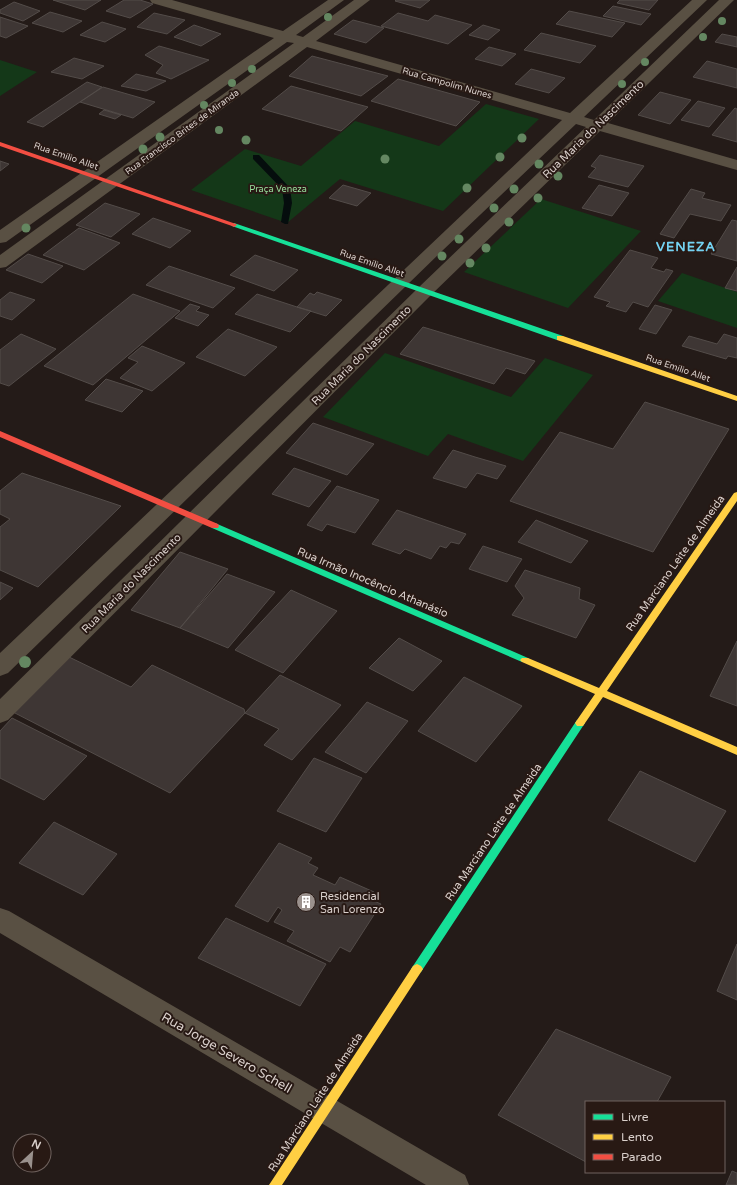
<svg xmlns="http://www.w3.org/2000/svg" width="737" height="1185" font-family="'Varela Round',sans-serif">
	<rect width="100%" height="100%" fill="#241b18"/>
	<path fill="#143818" d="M0 60 37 72 0 96Z
		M486 104 539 119 443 211 340 179 287 223 191 190 245 149 301 166 355 121 439 146Z
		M541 199 641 231 568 308 464 272Z
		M682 273 737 292V328L658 301Z
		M385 353 511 397 545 358 593 375 523 461 448 434 428 456 323 417Z"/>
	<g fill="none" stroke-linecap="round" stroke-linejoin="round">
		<path fill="#050d0d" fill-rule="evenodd" d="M253 155H259L290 188 292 203 288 224H285L281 222 284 203 282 189 253 159Z"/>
	</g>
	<path fill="#3e3634" stroke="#534c49" d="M53 0H101L85 10Z
		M124 0H140L153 4 130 18 106 11Z
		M396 0H430L420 8 395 1Z
		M620 0H658L649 10 617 3Z
		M14 2 40 11 23 21 0 13V10Z
		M613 6 651 14 641 25 603 16Z
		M569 11 625 23 612 37 556 24Z
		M50 12 82 21 63 32 32 23Z
		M154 13 185 20 167 34 137 27Z
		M398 13 428 21 435 15 472 25 448 44 381 26Z
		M0 17 28 26 6 38 0 36Z
		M353 20 384 28 366 43 334 34Z
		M102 22 126 29 105 42 80 35Z
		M194 25 221 34 201 46 174 37Z
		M483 25 500 30 488 40 469 35Z
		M541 33 596 46 580 63 524 50Z
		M722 34 737 37V47L715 42Z
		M159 46 209 60 171 79 156 73 163 65 145 55Z
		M489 47 516 54 502 66 475 59Z
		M312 56 388 76 361 96 289 76Z
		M74 58 104 66 82 79 51 72Z
		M707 61 737 69V88L693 77Z
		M531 69 565 78 549 93 515 84Z
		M136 74 166 81 146 91 121 86Z
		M398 79 480 102 456 126 371 101Z
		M87 82 102 87 43 127 27 122Z
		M291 86 368 107 341 131 262 109Z
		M103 87 155 102 133 118 80 102Z
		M660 92 691 100 670 124 638 115Z
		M698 101 725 108 709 127 681 120Z
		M735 108 737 109V142L712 135Z
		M104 110 121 115 115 119 99 114Z
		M600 155 644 166 628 187 588 177 596 168 591 166Z
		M0 161 9 164 0 171Z
		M343 185 371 193 357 206 329 198Z
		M599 185 629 193 612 216 582 208Z
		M691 189 705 193 702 198 731 205 721 221 690 214 674 238 660 234Z
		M105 203 140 214 111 237 76 225Z
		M153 218 191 231 170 248 132 234Z
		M732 220 737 221V261L711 254Z
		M79 228 120 243 84 270 43 255Z
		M630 250 658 258 651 268 664 272 666 269 673 271 648 307 633 302 626 312 606 306 610 302 594 297Z
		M28 254 63 266 42 283 6 270Z
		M255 255 298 270 274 291 230 275Z
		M169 266 235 288 213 308 146 285Z
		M737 267V291L725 288Z
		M10 292 35 300 12 320 0 316V300Z
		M317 292 342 300 326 316 297 307 310 293 314 295Z
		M133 294 180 311 93 385 44 366Z
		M257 294 297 307 311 311 290 332 235 314Z
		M190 304 200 307 196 311 209 315 198 326 175 318Z
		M655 305 672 310 656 334 639 329Z
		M423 327 535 361 525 374 506 368 494 384 400 354Z
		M228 329 277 347 245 376 196 357Z
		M21 334 56 349 9 386 0 383V350Z
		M724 334 737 338V358L728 356 726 359 682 346 689 336 717 344Z
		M142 346 185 363 152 391 120 378 138 362 128 358Z
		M106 379 143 391 122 412 85 400Z
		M645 402 729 429 653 552 510 501 560 432 613 449Z
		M313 423 374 444 347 475 286 453Z
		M453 450 475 457 506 466 497 479 477 473 466 488 433 478Z
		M294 468 331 481 309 507 272 494Z
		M22 473 121 506 38 587 0 570V527L10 519 0 514V491Z
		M337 486 379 500 355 533 327 524 322 531 307 525Z
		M397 510 466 534 459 544 451 542 446 548 440 546 431 559 405 549 400 554 372 544Z
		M536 520 588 541 571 563 518 542Z
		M483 546 522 559 507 582 469 569Z
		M180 552 228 569 180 628 131 610Z
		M525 570 580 588 579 599 595 605 576 638 512 615 524 598 515 586Z
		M227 574 275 592 228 648 180 628Z
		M0 582 13 588 0 600Z
		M291 590 337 611 283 673 235 650Z
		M399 638 442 661 413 691 369 668Z
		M737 641V706L710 696Z
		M69 657 131 687 152 665 244 709 245 713 170 793 13 712Z
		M280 675 341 705 292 760 264 745 279 729 245 713Z
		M464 677 522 706 476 762 418 731Z
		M367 702 408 721 366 773 325 752Z
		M12 718 87 756 44 800 0 778V731Z
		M314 758 362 778 326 832 277 811Z
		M640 771 726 811 695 862 608 820Z
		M54 822 117 854 83 895 19 863Z
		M279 843 312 858 308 863 318 868 313 875 335 885 340 877 374 892 369 899 381 904 350 952 340 947 330 962 287 941 294 931 274 922 282 910 278 907 268 922 235 906Z
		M226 918 326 964 300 1006 198 958Z
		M737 944V1000L717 991Z
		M556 1029 671 1077 657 1102H586V1162L498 1115Z
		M732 1171 737 1173V1185H726Z"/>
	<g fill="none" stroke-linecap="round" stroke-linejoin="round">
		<path fill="#595043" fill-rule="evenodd" d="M150 0H172L283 31 328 0H344L296 35 303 37 354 0H370L316 41 570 113 692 0H707L584 117 594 120 719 0H734L608 123 737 160V170L600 131 430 296 8 720 0 723V699L418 288 586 127 576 124 442 251 8 673 0 676V653L562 120 307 47 6 267 0 268V255L294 43 287 42 6 242 0 243V230L274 38 152 3Z
			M0 908 9 911 465 1175 469 1185H426L0 933Z"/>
		<path fill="#16e098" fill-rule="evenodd" d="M234 223 563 336 564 338 563 340H557L232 226 231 225Z
			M215 523 528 658 530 660 528 662H522L212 528 211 526Z
			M580 719 583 720 585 723 583 726 421 972 417 974 413 972 411 969 577 720Z"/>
		<path fill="#ffcf43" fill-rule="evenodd" d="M557 336H563L737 396V401L557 340Z
			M737 492V501L607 691 737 747V755L603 697 583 726H577L575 723 577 720 595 694 522 662 520 660 522 658H528L599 688 734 493Z
			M417 964 421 966 423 969 421 972 282 1185H269L413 966Z"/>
		<path fill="#f24e42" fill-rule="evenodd" d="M0 142 236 224 237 225 234 227 232 226 0 146Z
			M0 431 218 524 219 526 218 528H212L0 437Z"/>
	</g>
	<g fill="#648761">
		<circle cx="328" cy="17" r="4"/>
		<circle cx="722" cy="21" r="4"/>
		<circle cx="703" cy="37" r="4"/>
		<circle cx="645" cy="62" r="4"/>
		<circle cx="252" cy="69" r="4"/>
		<circle cx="232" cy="83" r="4"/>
		<circle cx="622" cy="84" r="4"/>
		<circle cx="204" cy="105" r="4"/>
		<circle cx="219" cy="130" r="4"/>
		<circle cx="160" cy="137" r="4.5"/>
		<circle cx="522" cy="138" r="4.5"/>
		<circle cx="246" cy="140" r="4.5"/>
		<circle cx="143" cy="149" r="4.5"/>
		<circle cx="500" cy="157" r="4.5"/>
		<circle cx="385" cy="159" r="4.5"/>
		<circle cx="539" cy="164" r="4.5"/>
		<circle cx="558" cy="176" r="4.5"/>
		<circle cx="467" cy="188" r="4.5"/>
		<circle cx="514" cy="189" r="4.5"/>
		<circle cx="538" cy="198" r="4.5"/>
		<circle cx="494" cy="208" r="4.5"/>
		<circle cx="509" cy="222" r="4.5"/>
		<circle cx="26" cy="228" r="4.5"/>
		<circle cx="459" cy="239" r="4.5"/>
		<circle cx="486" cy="248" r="4.5"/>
		<circle cx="442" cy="256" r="4.5"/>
		<circle cx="470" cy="263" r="4.5"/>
		<circle cx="25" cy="662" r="6"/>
	</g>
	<defs>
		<g id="building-disc" transform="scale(1)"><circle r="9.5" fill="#9a918d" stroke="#281914"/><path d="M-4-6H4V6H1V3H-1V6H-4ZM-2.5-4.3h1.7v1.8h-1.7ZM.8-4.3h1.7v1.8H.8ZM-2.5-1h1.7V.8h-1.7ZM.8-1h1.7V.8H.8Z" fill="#fff"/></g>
	</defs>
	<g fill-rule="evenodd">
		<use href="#building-disc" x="306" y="902"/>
	</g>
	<g text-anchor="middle" stroke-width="4" stroke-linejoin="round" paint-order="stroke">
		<g font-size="9" fill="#dad0cc" stroke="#281914">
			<text transform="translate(447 83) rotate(16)" y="3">Rua Campolim Nunes</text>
			<text transform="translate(182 132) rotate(-36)" y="3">Rua Francisco Brites de Miranda</text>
			<text transform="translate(66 156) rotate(19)" y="3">Rua Emílio Allet</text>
			<text transform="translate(372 263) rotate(19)" y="3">Rua Emílio Allet</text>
			<text transform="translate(678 368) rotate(19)" y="3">Rua Emílio Allet</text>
		</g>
		<g font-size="9" fill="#98e09d" stroke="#281914">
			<text x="278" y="192">Praça Veneza</text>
		</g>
		<g font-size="11" fill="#dad0cc" stroke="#281914">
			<text transform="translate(593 129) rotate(-44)" y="4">Rua Maria do Nascimento</text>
			<text transform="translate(361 355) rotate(-45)" y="4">Rua Maria do Nascimento</text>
			<text transform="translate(675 563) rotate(-55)" y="4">Rua Marciano Leite de Almeida</text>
			<text transform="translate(373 582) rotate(23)" y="4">Rua Irmão Inocêncio Athanásio</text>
			<text transform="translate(131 583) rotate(-45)" y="4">Rua Maria do Nascimento</text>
			<text transform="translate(493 832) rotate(-56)" y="4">Rua Marciano Leite de Almeida</text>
			<text transform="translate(315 1102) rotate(-57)" y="4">Rua Marciano Leite de Almeida</text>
		</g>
		<g font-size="11" fill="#dad0cc" stroke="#281914" text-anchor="start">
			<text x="320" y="900">Residencial<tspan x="320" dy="13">San Lorenzo</tspan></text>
		</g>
		<g font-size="13" font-weight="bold" letter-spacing="1" fill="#74d3f3" stroke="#281914">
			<text x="686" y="251">VENEZA</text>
		</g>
		<g font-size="13" fill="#dad0cc" stroke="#281914">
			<text transform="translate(227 1052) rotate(30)" y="5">Rua Jorge Severo Schell</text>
		</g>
	</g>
	<rect x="585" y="1101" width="140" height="72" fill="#281914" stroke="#6f625e"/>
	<rect x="593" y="1114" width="20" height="6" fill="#16e098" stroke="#6f625e"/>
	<text x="621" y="1121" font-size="12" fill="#dad0cc">Livre</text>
	<rect x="593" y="1134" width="20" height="6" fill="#ffcf43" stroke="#6f625e"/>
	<text x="621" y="1141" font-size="12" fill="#dad0cc">Lento</text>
	<rect x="593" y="1154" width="20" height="6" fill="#f24e42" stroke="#6f625e"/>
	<text x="621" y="1161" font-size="12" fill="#dad0cc">Parado</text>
	<g transform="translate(32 1153) rotate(26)"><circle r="19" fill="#281914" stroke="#6f625e"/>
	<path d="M0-3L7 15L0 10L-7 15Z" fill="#9a918d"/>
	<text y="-6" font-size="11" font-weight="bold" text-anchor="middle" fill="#dad0cc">N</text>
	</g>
</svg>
